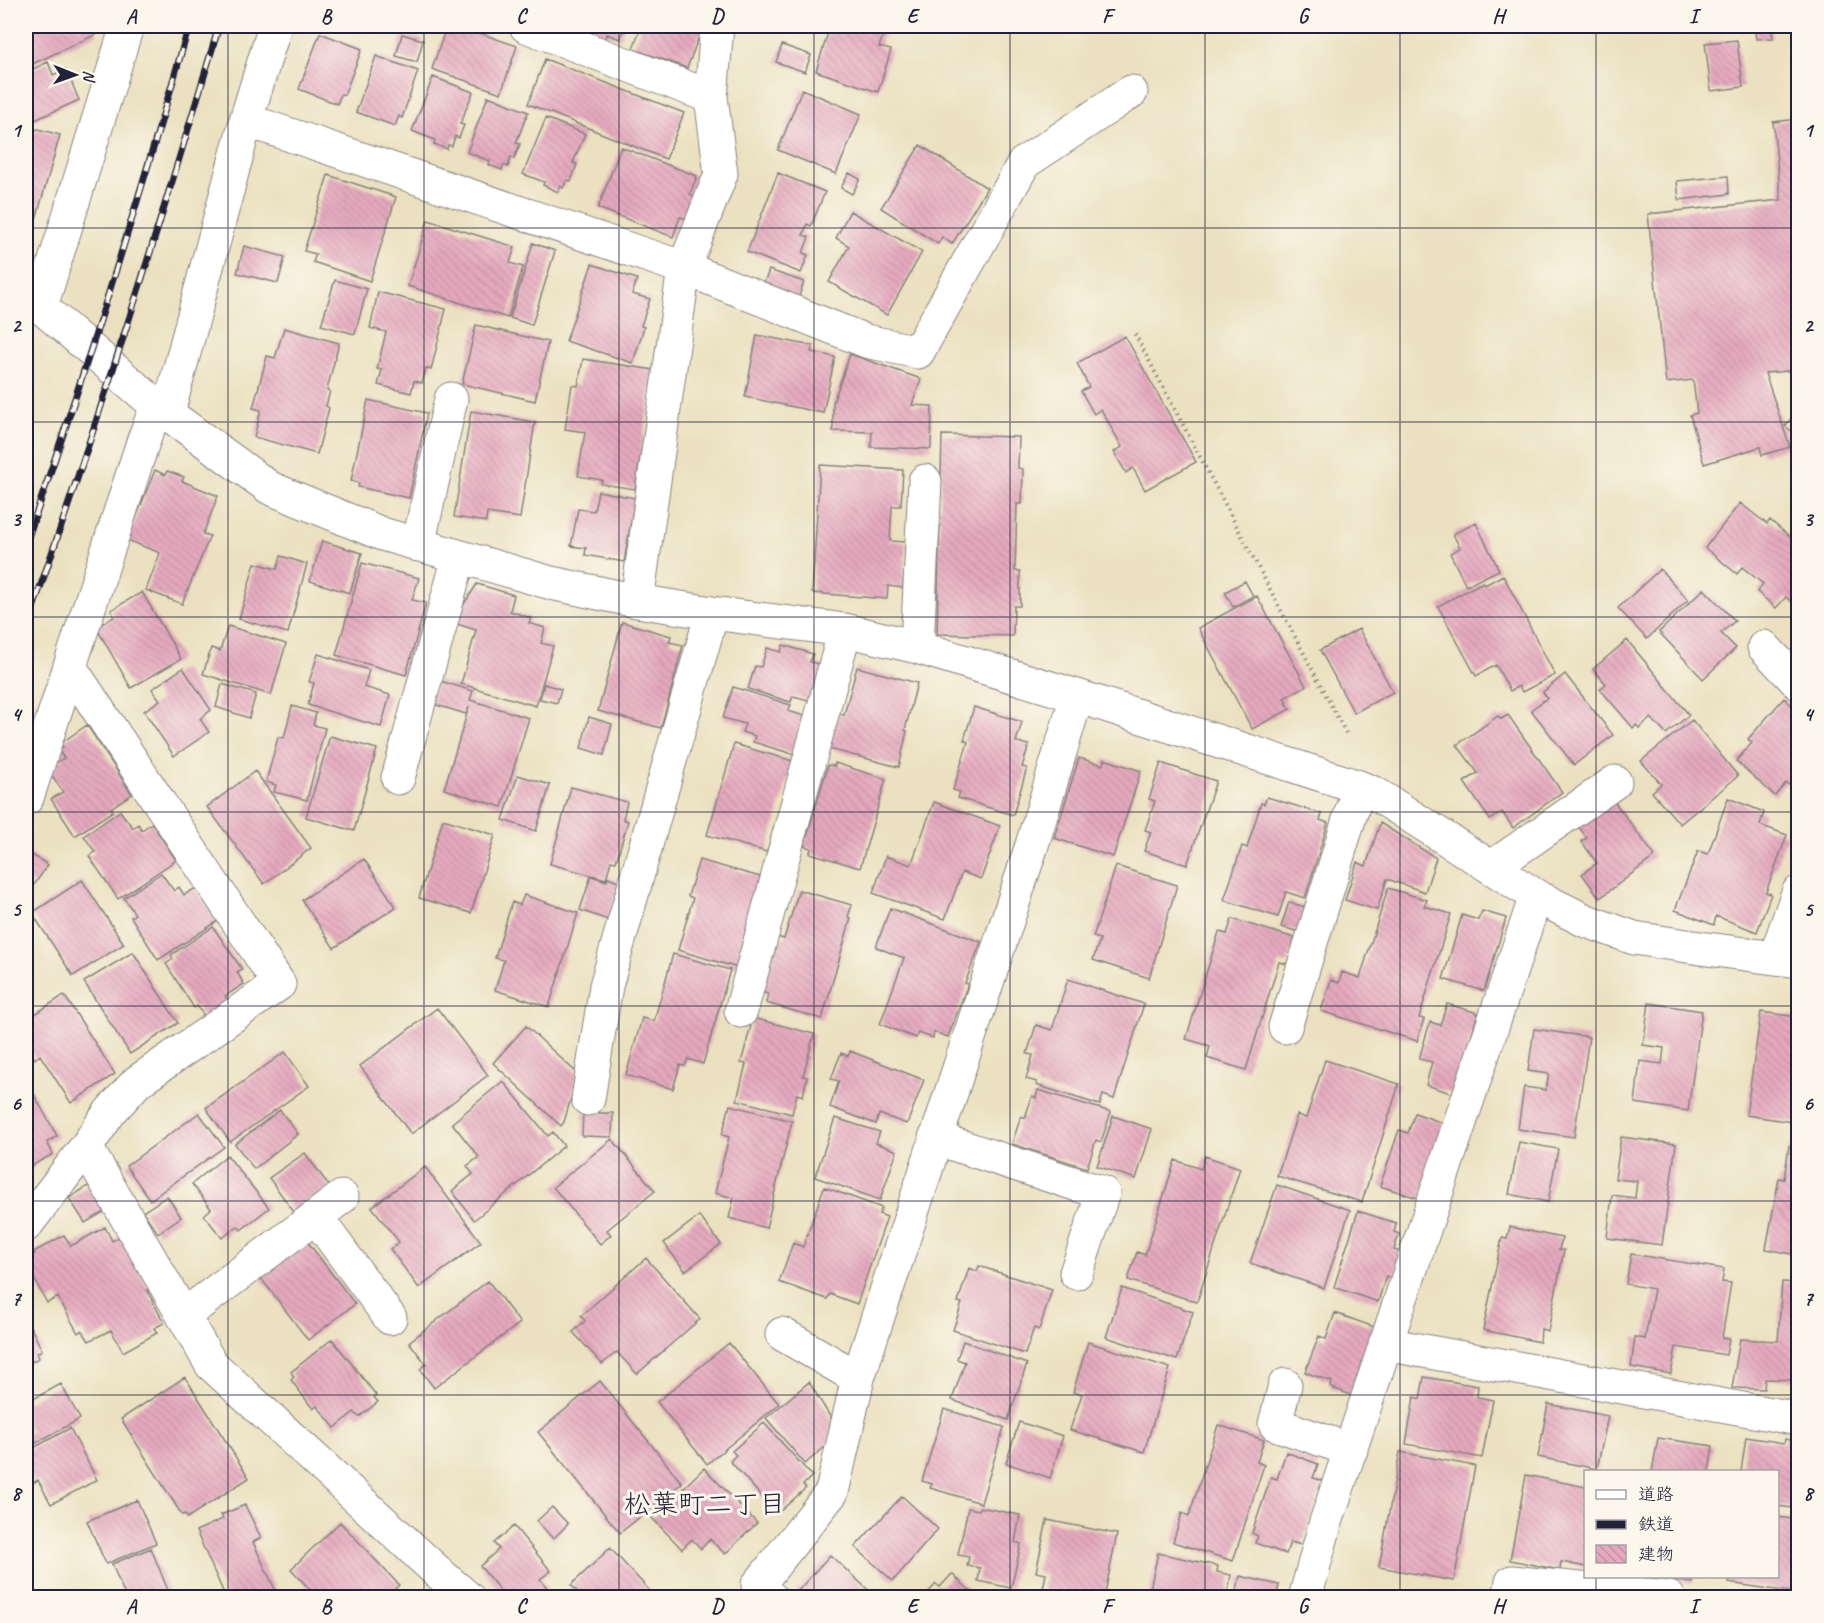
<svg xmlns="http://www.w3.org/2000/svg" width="1824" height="1623" font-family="Caveat,'Klee One',sans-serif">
	<defs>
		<pattern id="building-back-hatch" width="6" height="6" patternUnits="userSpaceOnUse" patternTransform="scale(1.5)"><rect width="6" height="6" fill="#e5a9be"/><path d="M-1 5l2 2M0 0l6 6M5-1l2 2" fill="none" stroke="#c491a4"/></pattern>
	</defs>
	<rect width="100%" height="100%" fill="#fbf7ec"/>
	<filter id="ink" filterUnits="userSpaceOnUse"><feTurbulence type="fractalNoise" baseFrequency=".0167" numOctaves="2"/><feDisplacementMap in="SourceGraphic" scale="12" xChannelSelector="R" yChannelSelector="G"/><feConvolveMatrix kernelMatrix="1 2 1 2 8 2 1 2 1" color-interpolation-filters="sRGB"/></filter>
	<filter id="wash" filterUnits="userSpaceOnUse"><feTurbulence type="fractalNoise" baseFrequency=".008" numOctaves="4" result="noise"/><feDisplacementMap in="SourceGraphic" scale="24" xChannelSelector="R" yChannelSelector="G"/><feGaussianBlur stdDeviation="1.35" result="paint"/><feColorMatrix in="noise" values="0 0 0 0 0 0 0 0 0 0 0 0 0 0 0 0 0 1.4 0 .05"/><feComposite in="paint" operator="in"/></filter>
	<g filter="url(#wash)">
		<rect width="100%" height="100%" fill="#ebe1c0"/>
		<g id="blocks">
			<path fill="url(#building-back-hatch)" d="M26 26H93L97 34 26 67Z
				M452 26H459L517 46 501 93 432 69 446 27 451 29Z
				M577 26H625L620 39 607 34 606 39 576 28Z
				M641 26H703L687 68 633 49Z
				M830 26H863L884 32 879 47 891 50 878 92 816 71Z
				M1754 26H1771L1773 38 1756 39Z
				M320 33 362 49 344 95 341 94 337 104 299 89Z
				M402 34 423 40 417 62 396 56Z
				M1737 40 1743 87 1711 91 1705 43Z
				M782 45 811 55 805 72 776 62Z
				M376 56 418 71 402 118 399 116 395 126 356 112Z
				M545 59 684 113 666 159 528 104Z
				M48 62 53 75 66 69 79 100 26 124V72Z
				M433 77 473 92 460 124 464 125 459 138 455 136 452 146 448 145 447 149 434 144 435 140 412 131Z
				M802 89 861 114 836 174 778 150Z
				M488 96 528 112 516 143 520 144 514 159 511 157 508 167 503 165 502 170 489 165 490 161 467 152Z
				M546 118 585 134 573 163 577 164 571 181 567 180 563 188 560 186 558 192 543 185 544 182 523 174Z
				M1798 119V370L1765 373 1790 447 1762 455 1760 447 1704 464 1690 415 1697 413 1693 380 1666 383 1648 214 1781 200 1773 122Z
				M38 129 60 135 29 244 26 243V133Z
				M920 145 987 188 952 244 942 237 938 244 881 208Z
				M621 147 697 176 690 194 695 197 687 219 680 217 673 237 598 208Z
				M778 173 825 192 811 226 807 224 803 235 809 237 803 253 808 255 801 273 747 252Z
				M849 173 860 179 852 194 841 188Z
				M328 175 396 197 370 281 313 262 316 254 304 251Z
				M1728 176 1729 194 1679 200 1677 181Z
				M850 211 922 252 887 315 829 282 849 246 836 238Z
				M428 220 515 247 510 263 523 267 508 318 408 286Z
				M533 243 555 251 532 325 510 318Z
				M244 246 285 257 278 283 237 273Z
				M592 264 637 279 632 294 650 299 641 326 644 327 633 363 566 341Z
				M769 270 804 282 798 299 763 286Z
				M335 280 367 289 355 334 321 325Z
				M378 292 446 309 431 370 426 368 422 383 414 381 411 393 378 385 382 370 377 369 386 332 370 328Z
				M476 325 548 342 535 401 462 384Z
				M284 328 339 343 327 390 330 391 326 406 329 408 317 454 254 437 261 410 253 408 267 356 275 358Z
				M757 335 813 346 811 352 835 357 823 413 745 397Z
				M1125 336 1196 462 1145 490 1133 468 1126 473 1114 452 1122 447 1101 409 1094 414 1081 391 1089 387 1077 363Z
				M850 354 921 379 912 405 932 406 931 449 871 447 872 432 833 431V403Z
				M583 359 654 370 635 489 601 484 602 480 578 476 585 432 565 429 572 385 578 386Z
				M368 400 427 413 409 498 358 487 359 483 351 481Z
				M1798 410V436L1785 426Z
				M471 411 535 422 520 518 487 513 486 522 454 517Z
				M942 435 1019 437 1018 468 1023 469 1022 504H1017L1015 571H1020V606H1014L1013 636 937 634Z
				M820 465 903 470 901 506H892L890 541 906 542 903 588 888 586 887 599 812 593Z
				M155 470 165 475 167 471 184 477 182 481 218 496 203 534 210 536 182 604 146 590 160 553 127 540Z
				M598 491 635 498 624 562 585 555 586 548 571 546 578 509 594 511Z
				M1740 503 1767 524 1770 520 1798 544V598L1794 604 1786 597 1776 608 1757 592 1763 584 1742 567 1737 574 1705 548Z
				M1476 523 1499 570 1466 586 1450 553 1460 548 1453 534Z
				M322 541 362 553 350 593 310 581Z
				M281 556 307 564 288 633 239 619 255 563 277 569Z
				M362 563 419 578 412 600 426 603 406 675 336 655Z
				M1660 569 1688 600 1647 639 1618 608Z
				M1503 575 1555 675 1522 692 1519 686 1510 691 1496 665 1476 676 1438 606 1483 582 1485 585Z
				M1245 581 1253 596 1233 607 1225 592Z
				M477 584 514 595 510 611 531 618 529 623 545 628 541 643 553 646 536 706 461 684 476 630 457 624 462 607Z
				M1704 589 1735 621 1721 633 1736 648 1703 679 1659 632Z
				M142 592 181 659 131 688 96 627 114 617 111 610Z
				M1257 596 1306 686 1284 698 1290 709 1252 729 1198 628Z
				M622 622 671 636 669 642 683 645 661 728 598 711Z
				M228 626 286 644 271 695 203 674 211 648 220 651Z
				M1359 629 1393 692 1354 713 1320 650Z
				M1627 640 1689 715 1666 734 1651 718 1639 728 1636 725 1633 728 1600 689 1606 684 1593 669Z
				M783 645 813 654 810 662 824 665 812 701 793 696 791 702 748 689 755 666 761 667 767 648 781 652Z
				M318 654 369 670 364 687 390 695 381 727 308 705 314 683 309 682Z
				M857 667 917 683 905 730 907 731 899 767 829 749 838 713 844 715Z
				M183 668 211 710 200 719 209 732 174 756 144 711 160 700 152 689Z
				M1565 674 1613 735 1574 765 1531 710 1547 698 1543 692Z
				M437 680 473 691 470 700 529 718 502 807 444 789 469 707 466 714 430 703Z
				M222 684 256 694 249 718 216 707Z
				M544 684 561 689 557 703 540 699Z
				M733 687 791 705 788 711 808 717 796 755 753 742 755 736 742 732 745 724 723 718Z
				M1784 698 1798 711V780L1796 783 1793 780 1789 785 1786 783 1775 796 1736 761 1752 743 1748 739Z
				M292 706 316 713 313 725 325 728 307 800 274 792 276 785 266 782 278 737 284 738Z
				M974 707 1022 722 1016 742 1029 745 1022 767 1027 768 1013 815 958 798 960 792 953 790 968 742 964 740Z
				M1508 715 1562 792 1513 828 1502 812 1490 820 1464 782 1478 773 1457 745 1498 716 1501 719Z
				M589 717 612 724 604 755 581 748Z
				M1692 720 1738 776 1680 824 1652 792 1661 784 1641 761Z
				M87 725 132 794 111 808 113 811 75 836 51 799 63 792 47 768 64 758 58 750 63 747 61 743Z
				M330 736 377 749 354 831 306 817Z
				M734 744 793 761 767 852 707 835Z
				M1079 758 1103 765 1104 759 1141 771 1113 857 1054 838Z
				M835 763 886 779 860 868 810 853 811 848 804 846 828 765 835 766Z
				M1161 763 1216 781 1187 865 1144 851 1151 832 1145 830 1155 801 1149 799Z
				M255 771 311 848 264 884 207 807Z
				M518 775 550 785 536 831 503 820Z
				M571 787 627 802 623 819 628 821 616 862 611 861 606 879 550 864Z
				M1267 797 1322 814 1320 820 1328 823 1305 898 1286 892 1278 917 1224 900 1242 846 1247 848 1261 803 1264 804Z
				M1728 798 1764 812 1760 825 1787 835 1766 892 1771 894 1757 932 1716 916 1714 925 1675 910 1698 851 1708 854Z
				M1613 800 1655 856 1600 898 1582 874 1597 863 1581 841 1587 838 1578 826Z
				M934 802 1000 826 981 879 962 872 945 919 873 893 886 856 911 865Z
				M120 811 133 828 138 824 142 830 152 823 176 860 118 899 89 856 95 852 84 836Z
				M443 819 495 835 471 913 419 898Z
				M1380 823 1436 858 1425 892 1387 879 1377 910 1345 900 1357 862 1366 866Z
				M26 851 48 865 34 885 26 879Z
				M364 859 396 907 334 948 302 900Z
				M699 860 764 878 738 968 678 950 693 898 688 896Z
				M1116 866 1177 885 1149 978 1093 960 1100 939 1093 937Z
				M161 873 174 891 179 887 184 895 196 888 218 921 158 960 131 917 135 914 124 898Z
				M591 876 607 881 608 877 621 882 608 920 580 910Z
				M82 880 124 944 73 976 32 913Z
				M1388 888 1427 900 1424 906 1451 914 1419 1018 1424 1019 1417 1041 1321 1011 1331 980 1339 983 1342 972 1360 978Z
				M799 890 852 905 848 917 851 918 822 1019 766 1003 768 994 761 992 777 937 784 939Z
				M524 895 578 913 549 1007 495 990 504 960 495 958 512 902 520 905Z
				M1289 902 1308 908 1300 932 1281 927Z
				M890 908 981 942 965 983 968 984 948 1037 934 1032 933 1038 918 1033 916 1038 880 1024 904 958 876 947Z
				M1482 911 1506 918 1484 991 1443 979 1462 915 1478 920Z
				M1232 919 1295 938 1287 964 1279 962 1246 1070 1207 1058 1210 1046 1186 1039 1219 932 1227 934Z
				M213 927 242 969 237 972 244 984 225 996 229 1002 205 1017 197 1006 194 1008 166 964 173 959 171 955Z
				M133 952 178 1023 130 1054 84 982Z
				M673 954 730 970 703 1064 688 1059 685 1066 680 1065 673 1089 626 1075 642 1018 654 1021Z
				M1068 979 1144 1004 1114 1099 1103 1095 1100 1105 1036 1085 1037 1082 1026 1079 1033 1055 1027 1054 1036 1025 1052 1030Z
				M64 995 115 1074 71 1103 40 1055 35 1059 26 1044V1020Z
				M1649 1003 1702 1011 1688 1111 1635 1103 1640 1061 1662 1064 1664 1048 1643 1045Z
				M1447 1004 1478 1013 1454 1094 1426 1085 1432 1062 1419 1059 1430 1022 1440 1025Z
				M437 1008 488 1075 411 1134 360 1066Z
				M1761 1012 1798 1017V1123L1746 1115Z
				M753 1018 814 1034 803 1076 807 1077 803 1096 797 1094 792 1114 737 1100 746 1064 741 1063Z
				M526 1026 578 1074 564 1122 561 1126 493 1063Z
				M1534 1029 1589 1037 1574 1137 1518 1129 1524 1087 1546 1090 1549 1074 1528 1071Z
				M850 1051 924 1080 907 1124 879 1114 876 1124 830 1107 839 1081 831 1079 841 1053 848 1056Z
				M285 1052 309 1086 230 1142 206 1108Z
				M1325 1060 1399 1084 1362 1202 1277 1176 1297 1115 1306 1118Z
				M26 1080 57 1136 47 1142 53 1154 26 1169Z
				M503 1081 548 1136 553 1132 564 1146 474 1220 452 1191 473 1174 467 1166 479 1157 452 1123Z
				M1038 1090 1111 1112 1101 1142 1096 1140 1087 1168 1012 1144 1021 1116 1025 1118 1032 1096 1036 1098Z
				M730 1105 792 1121 766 1228 729 1218 734 1198 715 1193 729 1137 722 1135Z
				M280 1110 298 1134 254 1169 235 1144Z
				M199 1113 224 1147 150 1200 126 1166Z
				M583 1113H613L612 1137 582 1136Z
				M1415 1113 1446 1124 1421 1199 1380 1186 1399 1130 1408 1133Z
				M1113 1116 1152 1129 1136 1179 1097 1166Z
				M835 1118 880 1132 876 1143 897 1151 880 1200 815 1177Z
				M1621 1137 1676 1144 1662 1245 1607 1238 1612 1195 1635 1198 1637 1181 1615 1179Z
				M612 1139 655 1191 607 1230 611 1235 600 1244 553 1187Z
				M1519 1142 1558 1149 1548 1202 1509 1194Z
				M1789 1146 1798 1148V1255L1766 1249 1779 1178 1784 1179Z
				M305 1153 330 1187 294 1212 269 1178Z
				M227 1155 269 1208 241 1230 238 1226 222 1238 204 1215 211 1209 192 1184Z
				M1205 1156 1240 1168 1197 1302 1128 1280 1137 1252 1145 1255 1175 1160 1201 1169Z
				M425 1167 481 1242 419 1288 390 1249 399 1242 372 1207Z
				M91 1184 107 1210 85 1223 69 1198Z
				M1277 1185 1350 1210 1324 1288 1250 1263Z
				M824 1187 882 1208 879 1214 887 1217 857 1304 830 1294 827 1299 779 1282 793 1243 803 1247Z
				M167 1196 181 1217 158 1233 143 1212Z
				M1358 1211 1396 1223 1394 1232 1399 1234 1394 1250 1403 1253 1394 1279 1386 1276 1378 1302 1334 1287Z
				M699 1216 721 1244 685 1271 664 1243Z
				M105 1227 112 1241 121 1236 149 1289 147 1290 164 1323 154 1328 157 1333 123 1352 111 1330 89 1341 82 1330 78 1333 58 1297 47 1303 26 1263V1260L35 1254 34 1252 64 1235 71 1246Z
				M1510 1227 1562 1238 1559 1250H1564L1548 1331 1541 1329 1540 1342 1483 1330 1502 1238 1507 1239Z
				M307 1241 355 1304 308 1340 260 1277Z
				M1631 1254 1724 1269 1722 1282 1731 1283 1722 1338 1729 1339 1726 1355 1676 1347 1671 1374 1631 1367 1635 1337 1645 1339 1654 1289 1626 1284Z
				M646 1258 700 1319 637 1374 617 1352 602 1364 573 1332 585 1321 581 1316Z
				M979 1266 1052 1290 1039 1330 1034 1328 1025 1354 953 1330 962 1303 958 1302 969 1268 977 1271Z
				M488 1281 520 1323 434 1388 420 1369 426 1364 409 1342Z
				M1782 1282 1798 1283V1380L1765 1379 1764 1389 1732 1388 1740 1339 1778 1341Z
				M1122 1288 1193 1312 1177 1360 1106 1337Z
				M1335 1313 1377 1328 1353 1396 1330 1387 1332 1382 1305 1372 1319 1336 1326 1339Z
				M29 1324 42 1350 37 1353 39 1358 26 1365V1326Z
				M332 1339 376 1395 374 1397 378 1402 359 1417 354 1412 335 1428 317 1406 313 1409 291 1380 294 1377 291 1372Z
				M963 1341 1027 1364 1008 1420 952 1400 965 1362 957 1359Z
				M1088 1342 1170 1368 1144 1452 1070 1430 1082 1394 1073 1392Z
				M729 1343 779 1404 707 1464 657 1402Z
				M185 1377 249 1478 187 1518 185 1514 182 1515 121 1419Z
				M1424 1377 1478 1386 1477 1397 1493 1400 1482 1458 1406 1444 1414 1397 1420 1399Z
				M600 1381 682 1483 620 1533 538 1432Z
				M809 1382 834 1423 828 1444 805 1464 766 1418Z
				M61 1384 80 1419 30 1446 26 1437V1434L32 1432 26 1420V1403Z
				M1548 1404 1608 1416 1597 1469 1538 1457Z
				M944 1409 1004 1427 981 1503 930 1488 932 1484 922 1481Z
				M1019 1422 1063 1436 1050 1478 1006 1463Z
				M764 1423 812 1476 803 1485 806 1488 777 1514 730 1461 736 1455 732 1451Z
				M1218 1425 1264 1440 1257 1462 1264 1465 1233 1561 1173 1542 1182 1513 1189 1516Z
				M70 1428 97 1480 51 1504 38 1480 33 1483 26 1469V1452Z
				M1746 1437 1784 1443 1785 1439 1798 1441V1509L1778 1506V1472H1741Z
				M1658 1438 1713 1446 1709 1472H1652Z
				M1286 1452 1318 1464 1313 1478 1324 1481 1302 1545 1290 1542 1286 1554 1255 1543 1258 1536 1252 1533 1271 1477 1277 1479Z
				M1400 1452 1475 1466 1454 1581 1379 1567Z
				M704 1468 757 1523 725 1554 710 1539 701 1549 692 1539 682 1549 652 1518Z
				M1526 1475 1586 1487V1567L1561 1562 1560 1570 1510 1560Z
				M902 1496 938 1529 893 1581 855 1547Z
				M137 1500 156 1543 106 1564 87 1521Z
				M245 1505 261 1538 253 1542 279 1598H226L196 1531 223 1519 221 1515Z
				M552 1507 568 1524 553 1539 537 1521Z
				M980 1507 1020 1515 1015 1542 1021 1544 1011 1588 978 1581 980 1568 967 1566 969 1557 958 1555 968 1508 979 1510Z
				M1778 1517 1798 1520V1538L1791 1592 1729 1583V1576H1778Z
				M1047 1520 1117 1534 1104 1598H1041L1046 1574 1036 1572Z
				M340 1522 399 1585 386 1598H318L291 1569Z
				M514 1526 551 1571 540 1579 548 1589 538 1598H506L480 1566 499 1549 494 1543Z
				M151 1548 171 1598H126L112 1564Z
				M610 1548 650 1591 643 1598H583L571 1585Z
				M1158 1553 1218 1566 1217 1572 1231 1575 1227 1598H1148Z
				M830 1555 877 1598H799L795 1594Z
				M952 1574 978 1598H923L936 1584 940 1587Z
				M1240 1576 1279 1585 1277 1594 1286 1598H1235Z
				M1651 1576H1694L1693 1583 1651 1578Z"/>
		</g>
	</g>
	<g filter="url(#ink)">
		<use href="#blocks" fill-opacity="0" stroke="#86827e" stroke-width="1.5"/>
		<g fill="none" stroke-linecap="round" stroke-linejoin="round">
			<g stroke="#86827e" stroke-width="35">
				<path id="minor" d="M526 26 711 97
					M246 120 684 268 866 341 918 352 1024 163 1131 92
					M26 297 41 307 157 406 270 488 382 534 551 583 637 601 712 613 845 630 917 647 1077 696 1359 787 1376 794 1536 896 1584 920 1634 938 1700 948 1798 961
					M41 307 127 26
					M168 413 246 120 275 26
					M418 545 451 399
					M637 601 684 268 721 174 711 97 717 26
					M917 647 925 481
					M1764 647 1798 683
					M398 778 459 557
					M27 798 143 442 157 406
					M1492 867 1615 782
					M1775 958 1798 893
					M741 1011 845 630
					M1285 1027 1359 787
					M588 1099 606 986 712 613
					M935 1138 1103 1193 1076 1273
					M86 1147 211 1364 440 1574 468 1598
					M316 1217 390 1318
					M26 1225 86 1147 110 1112 137 1082 279 984 70 667
					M183 1316 342 1197
					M782 1334 858 1378
					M1385 1344 1798 1419
					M1285 1385 1275 1424 1351 1450
					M771 1598 758 1585 832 1492 858 1378 1032 845 1077 696
					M1305 1598 1325 1525 1536 896
					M1509 1598 1512 1582 1669 1598"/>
			</g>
			<path stroke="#86827e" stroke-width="4" stroke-dasharray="1.5 4.5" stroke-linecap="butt" d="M1135 334 1348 737"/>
			<use href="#minor" stroke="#fff" stroke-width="33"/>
			<g stroke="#22223b" stroke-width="7">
				<path id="rail" d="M26 543C86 372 139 199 189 26
					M26 628C96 429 159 228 219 26"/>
			</g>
			<use href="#rail" stroke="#fbf7ec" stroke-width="4.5" stroke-dasharray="14" stroke-linecap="butt"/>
		</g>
	</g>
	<path fill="none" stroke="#22223b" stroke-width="1.5" stroke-opacity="0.55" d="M228 26V1598M424 26V1598M619 26V1598M814 26V1598M1010 26V1598M1205 26V1598M1400 26V1598M1596 26V1472M26 228H1798M26 422H1798M26 617H1798M26 812H1798M26 1006H1798M26 1201H1798M26 1395H1798M1596 1576V1598"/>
	<g text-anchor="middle" stroke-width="6" stroke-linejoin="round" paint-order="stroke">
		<g font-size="27" fill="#22223b" stroke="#fbf7ec">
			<text x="705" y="1513">松葉町二丁目</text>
		</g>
	</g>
	<rect width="1824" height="1623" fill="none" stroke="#fbf7ec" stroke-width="66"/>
	<rect x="1584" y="1470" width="195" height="108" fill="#fbf7ec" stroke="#a4a2a5" stroke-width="1.5"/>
	<rect x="1596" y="1490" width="30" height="9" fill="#ffffff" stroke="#a4a2a5" stroke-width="1.5"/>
	<text x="1638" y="1500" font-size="18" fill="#22223b">道路</text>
	<rect x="1596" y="1520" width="30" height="9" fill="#22223b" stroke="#a4a2a5" stroke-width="1.5"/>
	<text x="1638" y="1530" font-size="18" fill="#22223b">鉄道</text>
	<rect x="1596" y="1545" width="30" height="18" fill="url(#building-back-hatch)" stroke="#a4a2a5" stroke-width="1.5"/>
	<text x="1638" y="1560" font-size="18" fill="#22223b">建物</text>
	<g transform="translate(75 75) rotate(91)" stroke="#fbf7ec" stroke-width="4.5" paint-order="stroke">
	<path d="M0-4.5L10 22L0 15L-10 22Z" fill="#22223b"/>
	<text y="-9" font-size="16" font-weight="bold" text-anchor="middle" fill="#22223b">N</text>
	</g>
	<rect x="33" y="33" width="1758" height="1557" fill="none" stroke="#22223b" stroke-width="2"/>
	<g font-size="20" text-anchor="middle" font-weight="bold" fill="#22223b">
		<text x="131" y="23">A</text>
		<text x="326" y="23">B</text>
		<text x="521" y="23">C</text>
		<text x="717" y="23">D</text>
		<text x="912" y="23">E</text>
		<text x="1107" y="23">F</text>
		<text x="1303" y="23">G</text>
		<text x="1498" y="23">H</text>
		<text x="1693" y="23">I</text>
		<text x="16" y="137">1</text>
		<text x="1808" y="137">1</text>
		<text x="16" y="332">2</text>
		<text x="1808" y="332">2</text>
		<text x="16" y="526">3</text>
		<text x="1808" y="526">3</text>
		<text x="16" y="721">4</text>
		<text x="1808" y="721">4</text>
		<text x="16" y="916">5</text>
		<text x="1808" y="916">5</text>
		<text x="16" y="1110">6</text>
		<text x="1808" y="1110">6</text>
		<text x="16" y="1305">7</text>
		<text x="1808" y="1305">7</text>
		<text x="16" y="1500">8</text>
		<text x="1808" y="1500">8</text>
		<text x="131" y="1613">A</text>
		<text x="326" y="1613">B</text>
		<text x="521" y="1613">C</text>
		<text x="717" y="1613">D</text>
		<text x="912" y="1613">E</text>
		<text x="1107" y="1613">F</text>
		<text x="1303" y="1613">G</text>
		<text x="1498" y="1613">H</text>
		<text x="1693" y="1613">I</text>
	</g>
</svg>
